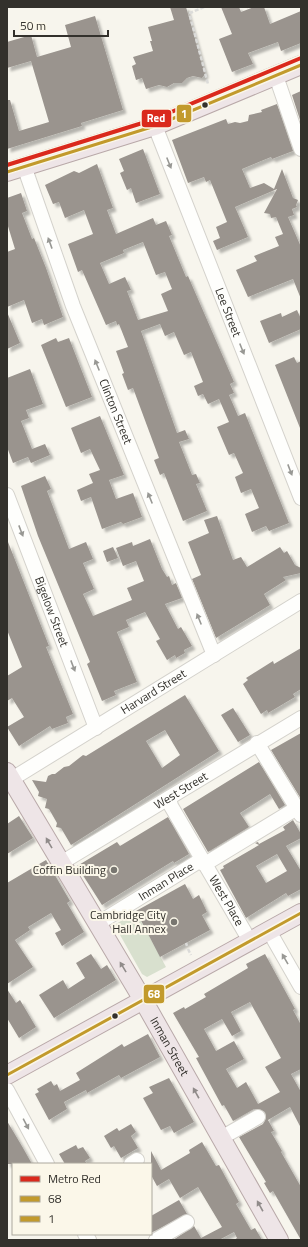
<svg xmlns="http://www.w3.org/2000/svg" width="308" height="1247" font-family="'Titillium Web',sans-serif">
	<defs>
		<filter id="shadow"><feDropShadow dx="3.5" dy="3.5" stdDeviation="1" flood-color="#0004"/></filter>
	</defs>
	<rect width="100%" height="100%" fill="#f7f5ed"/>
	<path fill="#d8e0ce" d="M136 912 166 967 147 977 142 974 115 926 116 924Z"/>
	<path fill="#9a948e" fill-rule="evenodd" filter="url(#shadow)" d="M170 7H186L205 74 202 78 193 76 187 78 182 83H174L167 87 159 85 146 89 142 78 136 80 132 66 136 64 133 57 153 51 150 41H152L148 27 174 20Z
		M221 7H239L241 12 254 7H264L270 24 301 11V43L281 51 278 42 248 53 253 64 232 72 219 39 232 34Z
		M95 16 123 110 81 123 82 126 7 149V100H10L19 131 49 122 31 61 7 68V42L31 35 37 57 71 47 65 25Z
		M301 91V123L292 95Z
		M277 104 293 151 272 159 271 157 242 169 250 188 264 183 274 189 282 169 293 198 298 200 296 205 297 207 292 209 294 215 288 217 301 247V299L293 279 248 297 236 270 257 261 254 256 279 246 275 237 283 234 276 217 271 218 270 214 264 213 277 189 235 207 248 237 217 250 213 241 220 238 216 227 227 222 210 180 206 182 204 177 188 183 172 140 226 119 228 124 235 122 240 123 248 121 249 115 262 112 261 110Z
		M143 149 160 194 136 203 131 188 127 190 120 173 124 171 119 159Z
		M97 164 113 208 107 210 116 234 153 218 156 225 166 221 172 235 169 236 186 277 188 276 234 382 230 384 234 393 229 395 238 416 245 413 289 523 269 531 266 526 252 532 245 514 259 508 251 489 241 493 235 477 243 473 234 453 229 455 217 427 229 422 219 399 208 404 203 394 198 396 194 386 203 382 191 352 184 355 174 332 165 336 160 324 141 331 177 433 185 430 189 439 179 442 192 475 196 474 200 483 196 484 207 511 183 521 164 473 160 475 154 460 159 458 133 388 128 390 122 374 124 373 116 351 128 347 119 324 117 325 116 321 106 325 82 270 78 272 68 244 93 234 84 210 65 218 59 202 53 204 45 185 74 171 79 173ZM143 242 156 275 165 272 172 289 161 294 168 311 138 320 127 291 131 290 125 277 109 284 100 263 124 253 123 250Z
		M21 193 27 211 22 213 32 239 34 238 46 268 63 317 44 325 42 319 32 323 24 300 7 307V252L15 249 7 223V198Z
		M297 310 301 319V329L269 343 260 321 281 313 282 317Z
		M7 312 20 343 7 349Z
		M56 338 58 342 69 338 92 397 66 407 41 345Z
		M294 357 297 363 301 361 300 428 275 365Z
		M30 369 43 404 26 410 29 418 21 421 32 449 45 444 50 455 31 463 28 457 13 463 7 447V378Z
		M100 416 124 475 109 480 116 499 133 493 142 517 123 524 121 522 102 529 91 497 81 501 77 490 93 483 89 474 100 470 90 449 81 453 71 428Z
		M45 476 51 489 47 491 69 549 86 542 93 559 83 563 94 589 83 594 93 616 132 600 127 588 144 581 136 561 123 566 116 548 132 542 133 546 150 539 162 569 167 577 169 576 172 585 176 583 182 598 165 604 178 629 181 627 192 646 184 650 185 653 176 658 175 655 167 660 156 641 160 639 145 612 126 620 129 627 117 632 137 682 114 691 116 695 102 701 87 664 90 662 38 536 21 486Z
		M217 516 233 560 241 557 247 567 280 547 284 553 287 551 295 565 301 568V573L283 577 286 580 264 594 270 605 216 638 192 579 201 575 188 542 209 533 204 520Z
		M8 542 49 646 46 647 73 714 66 717 68 723 52 729 50 726 19 746 7 727 24 717 12 698 7 701V676L22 667 7 630Z
		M113 547 118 558 107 562 103 551Z
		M301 648V689L293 694 295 697 268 713 267 710 261 714 243 684 248 680 246 678 273 661 274 664Z
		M185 695 219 751 71 845 61 828 56 827 57 823 49 809 45 808 47 799 38 796 39 792 32 780 46 782 48 776 52 774H55L64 767 69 766 83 755 86 756ZM165 730 180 755 162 768 146 741Z
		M233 708 250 735 238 742 221 715Z
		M301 733V799L271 750Z
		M259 762 285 805 279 809 270 794 240 813 249 827 208 852 183 809Z
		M19 816 33 838 7 854V824Z
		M168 817 189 854 174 863 173 861 102 905 77 866 117 842 120 846Z
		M293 820 301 834V838L286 846 301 871V889L288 896 286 893 246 918 220 870 224 868 223 866 259 845 255 843 258 842 259 844 285 830 283 827ZM277 854 287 871 266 883 256 866Z
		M46 860 70 901 67 903 84 932 62 946 55 933 61 930 51 913 28 927 30 930 15 940 33 967 7 984V883Z
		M185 884 193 899 199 895 207 912 202 915 210 930 160 957 136 911Z
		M91 954 101 969 107 965 116 980 54 1018 39 995 63 980 68 989 85 978 76 963Z
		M265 954 295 1009 293 1010 301 1025V1069L291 1074 301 1092V1128L290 1107 268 1120 274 1131 271 1132 282 1151 281 1152 301 1187V1240L273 1191 270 1193 264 1183 266 1182 239 1137 263 1124 266 1117 265 1112 258 1109H254L233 1121 224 1105 222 1106 196 1058 199 1057 173 1013 184 1007 185 1009 206 997 204 994 248 968 246 964ZM250 1002 281 1058 265 1067 280 1092 258 1104 246 1082 237 1088 226 1069 244 1059 234 1041 216 1051 204 1029 222 1019 232 1036 241 1031 231 1012Z
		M7 989 16 1003 20 1000 36 1027 19 1038 7 1018Z
		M148 1034 160 1057 121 1078 119 1075 87 1093 86 1090 64 1102 67 1109 49 1120 35 1094 39 1092 37 1089 51 1081 54 1086 57 1084 60 1091 80 1080 76 1073 122 1044 124 1047Z
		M169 1078 194 1122 174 1133 170 1126 161 1130 143 1098 153 1093 149 1087Z
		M7 1121 23 1148 32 1164H7Z
		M131 1124 136 1132 131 1136 138 1148 121 1158 114 1146 111 1148 104 1136 117 1128 119 1131Z
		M202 1142 216 1166 219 1165 239 1202 236 1204 251 1230 255 1228 262 1240H234L237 1238 234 1232 219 1240H173L194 1226 201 1238 222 1227 198 1187 180 1198 169 1179 157 1186 151 1175V1151L161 1170 190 1153 189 1150Z
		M76 1145 78 1149 83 1147 90 1158 85 1161 87 1164H65L59 1154Z
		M179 1200 187 1214 151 1233V1216Z"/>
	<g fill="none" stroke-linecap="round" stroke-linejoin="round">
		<g stroke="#d4d2cc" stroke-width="16">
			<g id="minor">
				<path d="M276 76 301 149"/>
				<path id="s1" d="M155 126 301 498"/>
				<path id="s2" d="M24 166 73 306 214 655"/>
				<path id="s3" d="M7 495 96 728"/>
				<path d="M257 743 301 815"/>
				<path id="s4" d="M7 782 301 601"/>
				<path id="s5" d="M169 798 171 806 250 941"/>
				<path id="s6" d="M61 863 301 718"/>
				<path id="s7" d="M97 924 196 863 199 862 205 864 297 808"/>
				<path d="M269 931 301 987"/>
				<path d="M7 1090 47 1164"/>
				<path d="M221 1138 258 1117"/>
				<path d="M131 1164 137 1160"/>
				<path d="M85 1234 89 1240"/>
				<path d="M156 1240 187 1222"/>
			</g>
		</g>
		<g stroke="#b9a9a9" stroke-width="20">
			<g id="major">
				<path d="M7 172 155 126 301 65"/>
				<path id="s8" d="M7 772 143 1000 279 1240"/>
				<path d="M7 1075 301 913"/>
			</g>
		</g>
		<path stroke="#dbdbd9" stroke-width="2.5" stroke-dasharray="4 2" stroke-linecap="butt" d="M204 7 190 13V16L208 84
			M247 7H248
			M186 943 187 946
			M188 949 191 955"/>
		<use href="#minor" stroke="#fefefc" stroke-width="14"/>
		<use href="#major" stroke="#eee5e7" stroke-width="18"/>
		<g stroke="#fbf7e9" stroke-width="6">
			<path id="bus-1" d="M7 1075 301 913"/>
		</g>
		<g stroke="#fbf7e9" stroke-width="6">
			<path id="bus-2" d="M7 172 155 126 301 65"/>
		</g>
		<use href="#bus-1" stroke="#c29a2c" stroke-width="3"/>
		<use href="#bus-2" stroke="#c29a2c" stroke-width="3"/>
		<g stroke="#fbf7e9" stroke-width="7">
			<path id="metro-1" d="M7 165 152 120 301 58"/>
		</g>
		<use href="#metro-1" stroke="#da291c" stroke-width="4"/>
	</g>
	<defs><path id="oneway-solid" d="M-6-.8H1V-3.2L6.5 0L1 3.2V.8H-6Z"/></defs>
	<g fill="#989894">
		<use href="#oneway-solid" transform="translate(169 163) rotate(68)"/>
		<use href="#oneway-solid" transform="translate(50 243) rotate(-110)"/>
		<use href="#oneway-solid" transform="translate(242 349) rotate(68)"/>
		<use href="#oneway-solid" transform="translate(97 365) rotate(-112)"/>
		<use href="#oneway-solid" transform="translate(290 470) rotate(69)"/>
		<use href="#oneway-solid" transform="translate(150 498) rotate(-112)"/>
		<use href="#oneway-solid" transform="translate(21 531) rotate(69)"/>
		<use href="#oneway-solid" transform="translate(199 619) rotate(-112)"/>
		<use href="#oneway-solid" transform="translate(73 666) rotate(69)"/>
		<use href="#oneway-solid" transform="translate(285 959) rotate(-120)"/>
		<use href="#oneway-solid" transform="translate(26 1124) rotate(62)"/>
	</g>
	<g fill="#908b8a">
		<use href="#oneway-solid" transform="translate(49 843) rotate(-120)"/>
		<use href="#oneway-solid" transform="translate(123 967) rotate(-121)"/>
		<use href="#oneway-solid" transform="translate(196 1093) rotate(-119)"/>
		<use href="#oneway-solid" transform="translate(260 1206) rotate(-119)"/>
	</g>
	<g fill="#33312c" stroke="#fbf7e9" stroke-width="1.5">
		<circle cx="205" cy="105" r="3.5"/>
		<circle cx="115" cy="1016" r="3.5"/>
	</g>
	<g fill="#787670" stroke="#fbf7e9" stroke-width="1.5">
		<circle cx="114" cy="870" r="4"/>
		<circle cx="174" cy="922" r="4"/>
	</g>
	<g text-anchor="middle" stroke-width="4" stroke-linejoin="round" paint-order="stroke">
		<g font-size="12" fill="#33312c" stroke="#fbf7e9">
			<text dy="4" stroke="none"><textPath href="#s1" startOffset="200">Lee Street</textPath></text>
			<text dy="4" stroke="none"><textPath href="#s2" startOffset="262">Clinton Street</textPath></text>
			<text dy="4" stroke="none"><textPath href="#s3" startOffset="125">Bigelow Street</textPath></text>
			<text dy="4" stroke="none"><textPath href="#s4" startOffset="172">Harvard Street</textPath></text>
			<text dy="4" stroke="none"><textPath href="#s6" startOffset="140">West Street</textPath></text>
			<text dy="4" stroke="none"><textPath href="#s7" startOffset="81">Inman Place</textPath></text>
			<text dy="4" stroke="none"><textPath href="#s5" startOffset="118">West Place</textPath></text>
			<text dy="4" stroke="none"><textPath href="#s8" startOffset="319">Inman Street</textPath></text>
		</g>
		<g font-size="12" fill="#33312c" stroke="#fbf7e9" text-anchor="end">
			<text x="106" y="874">Coffin Building</text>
			<text x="166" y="919">Cambridge City<tspan x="166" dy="14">Hall Annex</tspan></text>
		</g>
	</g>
	<g stroke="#fbf7e9" stroke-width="1.5">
		<rect x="176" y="104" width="16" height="19" rx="4" fill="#c29a2c"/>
		<rect x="141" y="109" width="31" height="19" rx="4" fill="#da291c"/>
		<rect x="143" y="984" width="22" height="20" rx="4" fill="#c29a2c"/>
	</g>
	<g font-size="11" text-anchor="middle" font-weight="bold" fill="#fff">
		<text x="184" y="118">1</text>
		<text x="156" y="122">Red</text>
		<text x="154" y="998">68</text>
	</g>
	<rect width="308" height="1247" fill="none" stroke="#33312c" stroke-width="16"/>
	<rect x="12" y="1163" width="140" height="72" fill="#fbf7e9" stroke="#aba89d"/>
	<rect x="20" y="1176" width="20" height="6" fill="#da291c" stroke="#aba89d"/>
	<text x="48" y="1183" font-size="12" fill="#33312c">Metro Red</text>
	<rect x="20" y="1196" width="20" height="6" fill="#c29a2c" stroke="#aba89d"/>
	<text x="48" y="1203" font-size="12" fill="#33312c">68</text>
	<rect x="20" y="1216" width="20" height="6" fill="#c29a2c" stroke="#aba89d"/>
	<text x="48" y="1223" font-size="12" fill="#33312c">1</text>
	<path d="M14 30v6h94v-6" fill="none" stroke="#33312c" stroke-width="2"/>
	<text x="20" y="30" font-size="12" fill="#33312c" stroke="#fbf7e9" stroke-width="3" paint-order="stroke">50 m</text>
</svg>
